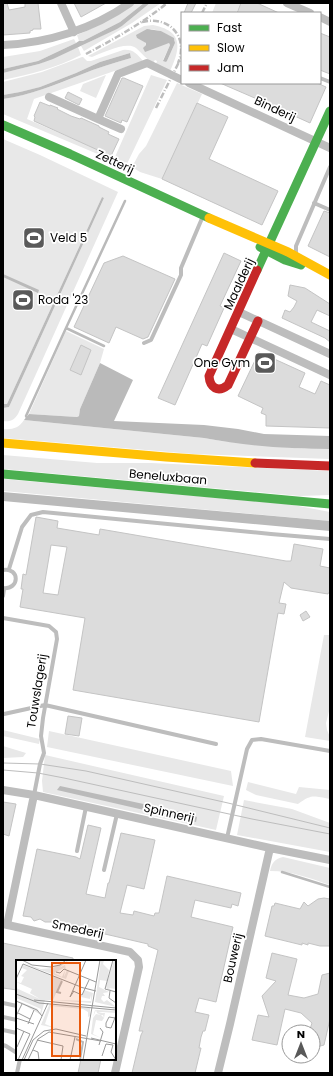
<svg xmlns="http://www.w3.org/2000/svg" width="333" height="1076" font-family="Poppins,sans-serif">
	<rect width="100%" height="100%" fill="#fff"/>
	<path fill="#e8e8e8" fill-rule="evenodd" d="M135 3H144L120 22 83 41H79L77 35C95 28 120 14 135 3Z
		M150 3H161L132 23 84 51 81 46 122 26Z
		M216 3H241L236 13H212Z
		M153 25C183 31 181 47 170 71L156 64 157 61 155 60 153 63C146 59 142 53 136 48 126 41 103 53 92 57L88 56 144 26ZM151 29 161 31 175 40V43L167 61 166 62 163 60 170 45 169 43 145 47 146 44 145 42 137 38Z
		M74 39 76 43 38 61 3 69V57L40 51Z
		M78 47 81 55C57 68 30 74 3 80V73L39 64Z
		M123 50C133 49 137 54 143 61L34 99 27 119 115 157 151 75 167 80 136 145 126 166 3 114V99C30 95 55 85 80 75 97 68 114 63 131 58L130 53 100 62 76 73 40 87 20 92 3 95V82L42 72 82 57H83L87 61H91Z
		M106 75 96 98 80 91 83 84Z
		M177 83 202 94 162 179 140 172 132 167 139 154 146 146 153 132Z
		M3 139 40 155 118 192 18 414C14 420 11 422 3 421V408L9 407 104 198 102 197 7 404H3Z
		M66 331 104 349 100 363 80 409 79 416 77 417 29 414Z
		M24 420 204 438 221 441 305 449H330V459L193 454 3 438V429C12 430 19 428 24 420Z
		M3 455 97 463H151L330 471V495L300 496 3 469Z
		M3 479 288 504 330 512V521L3 491Z
		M324 635H330V707L326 723 327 730 330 737V741L305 737Z
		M3 730 40 739 39 744 3 736Z
		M49 731 231 771 233 786 47 747Z
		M3 746 26 753 23 757 3 758Z
		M45 755 224 796 216 830 43 792 42 781Z
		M248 782 296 794 299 787 330 790V799C313 796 312 794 298 804L256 795 246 790Z
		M244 800 292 809 330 823V852L237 835Z
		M283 857 330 868V885C309 878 292 871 270 871 272 862 275 859 283 857Z"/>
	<path fill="#bababa" d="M144 3H150L122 26 117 29 53 59 39 64 3 73V69L38 61 76 43 79 41H83L120 22Z
		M147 29 161 31 174 38 175 43 167 61 166 62 163 61 170 45 169 43 145 52 143 48 146 45V43L137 38 136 35Z
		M130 53 131 58C114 63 97 68 80 75 54 85 31 95 3 99V95L20 92 40 87 76 73 100 62Z
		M102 197 104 198 9 407 3 408V404H7Z
		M3 274 39 290 38 293 3 277Z
		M100 363 133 380 114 421 204 425 238 429 264 434 330 436V449C288 449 246 446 204 438L24 420 29 414 77 417 79 416 80 409Z
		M3 492 330 521V531L3 501Z
		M60 786 190 814 197 817 196 822 57 790Z"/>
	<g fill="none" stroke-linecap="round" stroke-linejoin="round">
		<path stroke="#bababa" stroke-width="2.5" d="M104 346 66 328 125 201
			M27 418 26 416 66 328
			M282 872 330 887"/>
	</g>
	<path fill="#dcdcdc" stroke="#c4c4c4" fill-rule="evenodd" d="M3 3H7L9 10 25 7V3H38L41 29H33V30L30 31V33L3 35Z
		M74 3H106L81 17Z
		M188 3H196L191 13H184Z
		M241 3H257L279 13H237Z
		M320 33 330 37V74L320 70Z
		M122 78H124L143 86 127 122 122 120 121 123 105 116Z
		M220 83H317L326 87 310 123 257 99Z
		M68 92 82 99 79 105 65 98Z
		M40 102 50 106V105L58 108 57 109 71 116 80 119 81 118 99 126V127L109 132 108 134 119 139 111 156 34 121 35 117 34 116Z
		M197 103 228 117 209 159 278 191 262 225 162 179Z
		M324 211 330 213V257L308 246Z
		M224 253 241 261 220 306 224 308 207 346 202 344 175 405 158 398Z
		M123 256 175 279 148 337 143 339 116 327 109 343 74 327 104 263Z
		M290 285 305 288 330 304V316L317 310 311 322 330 331V342L325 338 282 318 285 310 290 312 294 307 297 301 288 296Z
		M81 345 91 350 81 375 70 370Z
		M259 352 305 373 299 387 315 394 321 381 330 385V428L266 426V415L261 413 263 408 238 396Z
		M36 517 58 521 57 528 99 535 100 529 286 561H291L294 544 323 549 320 566 330 568V593H328V594L291 588 284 582 279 603 286 604 284 614 278 613 259 722 73 690 85 618 20 607 23 589H21L23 574 26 575ZM51 545 67 547 58 595 43 593Z
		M306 611 310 617 303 621 300 615Z
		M68 716 82 718 79 736 65 734Z
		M3 802 16 804 9 836 3 834Z
		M88 825 101 828 86 894 105 898 108 883H109L121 833 155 840 144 889 127 885 120 913 133 915 134 911 154 916 155 913H159L167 876 241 893 238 906 232 904 231 908 195 900 191 917 233 927 216 1002 199 998 195 1012 209 1015 205 1031H203L201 1037 199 1048H201L195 1073H132L141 1035 143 1031H139L158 950 148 946V944L92 931 89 935 87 930 51 922H45L40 919 34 921 31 917 23 916 37 849 76 857 80 859Z
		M324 898 330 899V946H320L308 943V945L302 943V945L265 936 272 906H274L275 903 300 909 304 902 308 906 318 899Z
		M3 943 73 958V961H17V990L3 988Z
		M272 953 297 959 288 995 304 998 318 994 322 975 330 973V1019L324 1045 313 1048V1032H309L312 1023 301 1013 285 1009 277 1045 252 1040 258 1015 269 1017 262 996 276 981 266 978Z
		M81 1059H101L98 1073H78Z"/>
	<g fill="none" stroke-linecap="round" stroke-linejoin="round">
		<path stroke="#bdbdbd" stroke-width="4" d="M320 78 330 82
			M314 203 330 210
			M296 254V246L330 167
			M144 343 151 340 181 275V268L203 216
			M9 569 22 527 31 515 43 512 271 534 330 539
			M3 570C20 567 20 590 3 588
			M3 596 4 589
			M3 618 49 626 56 632 57 639 43 718 41 736 44 753 40 764 34 795
			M4 714 45 705 216 744
			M227 838 247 749 252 740 261 739 330 751
			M77 851 86 807
			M104 870 117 814
			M3 1003 17 1006
			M3 1017 17 1020
			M3 1030 17 1033
			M3 1045 6 1046 17 1053
			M17 1073 20 1059"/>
		<path stroke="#bdbdbd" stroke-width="8" d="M61 3 74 32
			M287 3 310 13
			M320 17 330 22
			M3 45C48 43 93 29 130 3
			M189 83 330 148
			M49 97 98 119 118 74 147 63 182 80
			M98 119 121 129
			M239 312 330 354
			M231 329 330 375
			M3 790 34 795 270 848 330 860
			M3 924 130 952 138 960 139 967 115 1073
			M7 925 34 795
			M218 1073 230 1024 270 848"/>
		<path stroke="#4caf50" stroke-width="9" d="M3 125 70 154 209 218
			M260 247 285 260 301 265
			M257 270 330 111
			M3 474 330 504"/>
		<path stroke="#ffc107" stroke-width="9" d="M209 218 288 252 330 275
			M3 443 166 457 255 463"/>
		<path stroke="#c62828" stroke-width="9" d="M257 270 209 376C210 388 218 393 228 385L258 321
			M255 463 330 466"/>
		<path stroke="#bdbdbd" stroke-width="1" d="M3 763 40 764 86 771 228 803 330 828
			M3 770 38 773 64 778 252 819 330 834"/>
		<path stroke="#bdbdbd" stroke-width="2.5" stroke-dasharray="6 2 1 2" stroke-linecap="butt" d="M202 13 207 3
			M142 22C169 15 189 37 178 63
			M86 54C114 39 143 23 167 3
			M156 108 181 58"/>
	</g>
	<defs>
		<g id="stadium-square" transform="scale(1.15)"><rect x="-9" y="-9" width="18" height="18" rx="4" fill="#595959" stroke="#fff"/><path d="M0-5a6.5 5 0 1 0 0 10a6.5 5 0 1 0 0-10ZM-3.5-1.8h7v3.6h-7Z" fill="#fff"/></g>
	</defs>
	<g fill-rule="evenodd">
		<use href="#stadium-square" x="34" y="238"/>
		<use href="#stadium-square" x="23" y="300"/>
		<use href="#stadium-square" x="265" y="363"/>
	</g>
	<g text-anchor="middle" stroke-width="3.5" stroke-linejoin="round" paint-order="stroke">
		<g font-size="12" fill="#000" stroke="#fff">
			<text transform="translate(275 109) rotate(25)" y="4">Binderij</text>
			<text transform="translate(115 162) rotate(25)" y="4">Zetterij</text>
			<text transform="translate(239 284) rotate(-65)" y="4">Maalderij</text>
			<text transform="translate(168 477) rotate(5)" y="4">Beneluxbaan</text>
			<text transform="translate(37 691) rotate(-81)" y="4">Touwslagerij</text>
			<text transform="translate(169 813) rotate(13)" y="4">Spinnerij</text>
			<text transform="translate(78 929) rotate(12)" y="4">Smederij</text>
			<text transform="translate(233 958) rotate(-77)" y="4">Bouwerij</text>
		</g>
		<g font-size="12" fill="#000" stroke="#fff" text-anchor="start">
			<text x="50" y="242">Veld 5</text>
			<text x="38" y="304">Roda '23</text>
			<text x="250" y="367" text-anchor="end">One Gym</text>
		</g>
	</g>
	<g transform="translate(16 960)">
		<rect width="100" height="100" fill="#fff"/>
		<path d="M53 0 43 8 49 5 50 9 48 8 38 13 46 17 49 10 48 17 51 10 53 11 50 19 19 8 8 3 25 9 37 8ZM85 0H88L87 4 93 10 91 21 84 20 83 27 93 32 87 33 89 36H86L85 39 88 42 91 40 100 47 79 42ZM98 0H100V29L92 28 100 32 91 29 90 26ZM7 5 46 20 37 40H29L25 55 0 40 22 49 24 54 25 49 0 38V28L24 39 14 33 16 29 0 22 5 23 8 17 5 16 11 10 6 8ZM68 30 77 33 75 43 37 40 75 41V35L74 39 65 37ZM33 45 74 48V56L72 57V52L67 49 35 46 29 64 39 68 25 65ZM79 50H81L100 51V53L86 52 82 53H89L88 58 87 55H85L88 58 86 61 80 60 77 74 85 78 75 74 77 58 80 54 85 55 81 53 80 50 77 57Z" fill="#e8e8e8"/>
		<path fill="none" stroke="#bababa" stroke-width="2" d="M45 33 41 32 46 21M60 79 67 82 64 100"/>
		<path fill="none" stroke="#999" stroke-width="1" d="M6 0 16 5 35 7 44 5 50 0M97 0 89 29 100 32M7 4 65 27M40 12 44 13 48 9 80 22M0 19 7 4M64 27 80 31M57 31 66 35 73 20M58 31 54 37 70 0M94 31 93 38 100 43M0 34 23 43 100 50M18 40 100 48M0 41 21 50 26 56M2 53 14 59M0 56 6 44M0 58 18 64M12 64 18 50M0 68 14 74M95 68 90 67V63L93 57 99 58M95 68 100 55M75 78 100 84M21 80 47 86 45 100M83 85 87 72 84 68M1 87 8 71M17 90 22 92 23 100M86 96 90 84 97 85 95 92 100 100M2 100 14 74M6 100 32 43M8 100 17 80 28 71 40 69 70 76M12 100 22 79 33 72 85 81M54 100 59 77M67 100 84 0"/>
		<path fill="#e8590c" fill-opacity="0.15" stroke="#e8590c" stroke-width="2" d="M36 3H64V96H36Z"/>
		<rect width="100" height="100" fill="none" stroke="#000" stroke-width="2"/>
	</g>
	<rect width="333" height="1076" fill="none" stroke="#000000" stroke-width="8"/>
	<rect x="181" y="12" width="140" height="72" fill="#ffffff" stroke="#999999"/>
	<rect x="189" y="25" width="20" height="6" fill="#4caf50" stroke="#999999"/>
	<text x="217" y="32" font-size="12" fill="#000000">Fast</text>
	<rect x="189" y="45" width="20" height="6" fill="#ffc107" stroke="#999999"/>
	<text x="217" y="52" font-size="12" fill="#000000">Slow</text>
	<rect x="189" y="65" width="20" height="6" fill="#c62828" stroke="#999999"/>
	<text x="217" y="72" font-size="12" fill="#000000">Jam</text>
	<g transform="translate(301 1044)"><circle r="19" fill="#ffffff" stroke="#999999"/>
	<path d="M0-3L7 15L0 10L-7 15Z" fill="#595959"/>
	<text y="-6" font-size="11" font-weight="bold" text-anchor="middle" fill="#000000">N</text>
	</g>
</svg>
